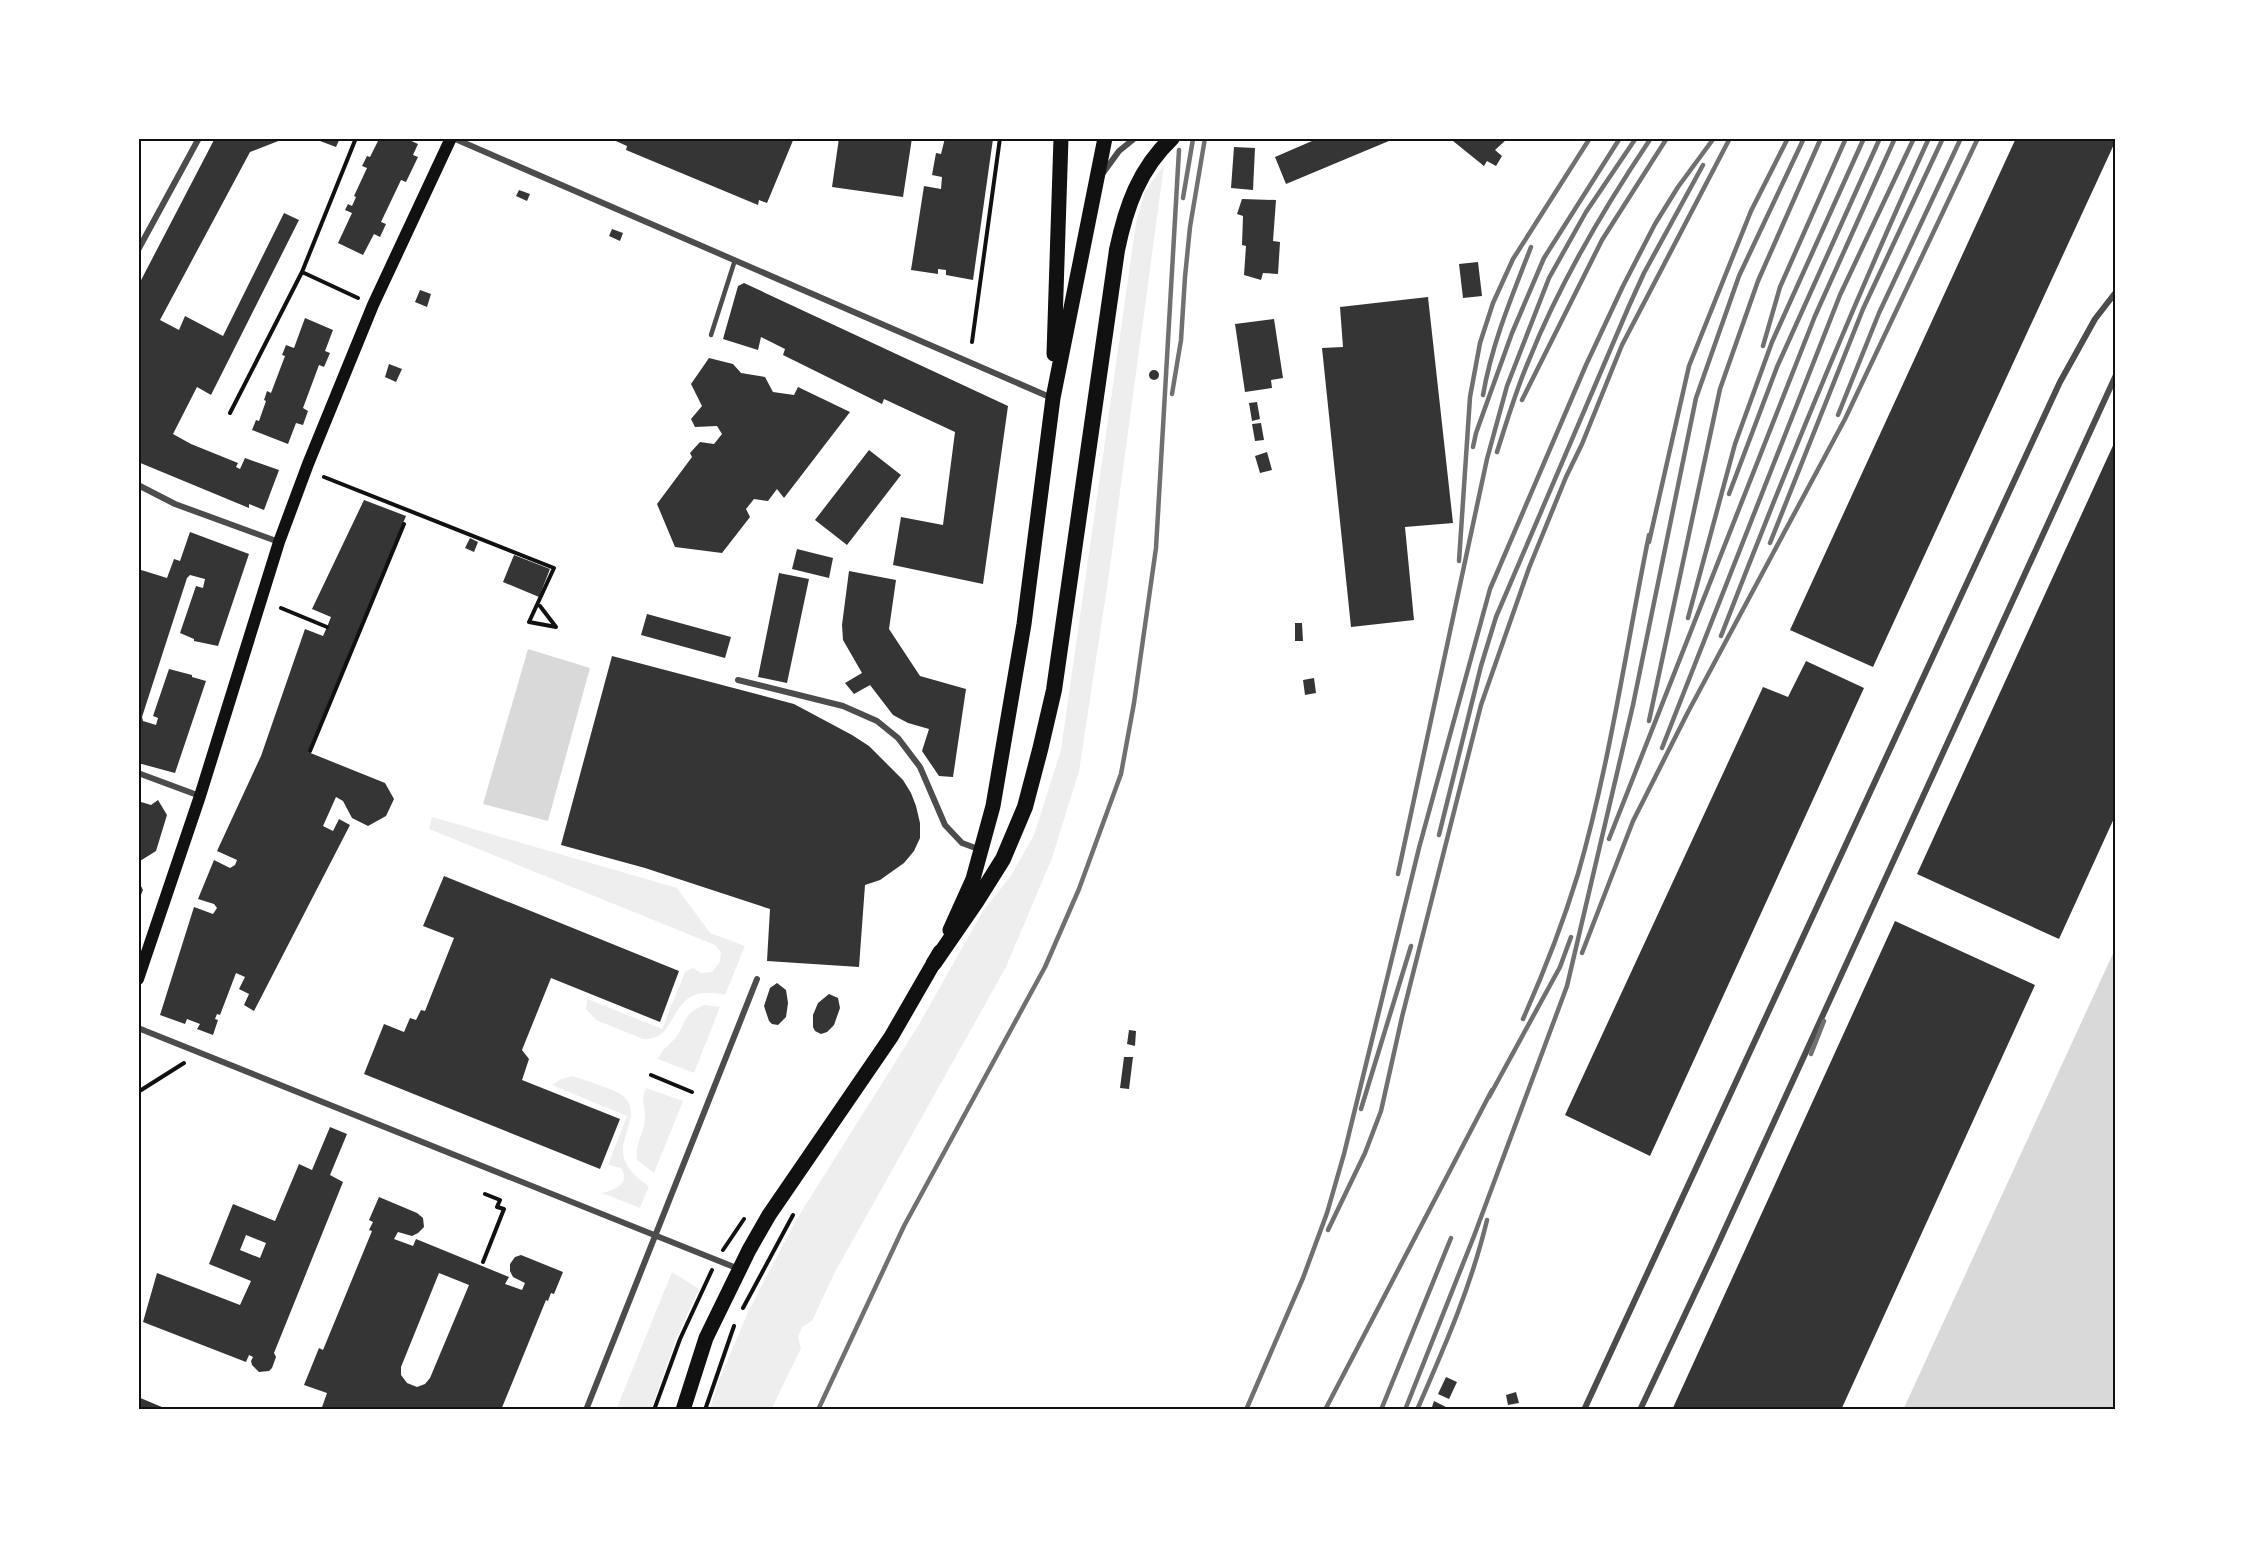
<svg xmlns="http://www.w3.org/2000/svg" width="2254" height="1548" font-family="'Public Sans',sans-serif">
	<rect width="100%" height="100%" fill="#fff"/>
	<path fill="#eee" d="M1164 165 1108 581 1079 771 1052 858 1006 967 835 1272 812 1321 802 1327 798 1337 801 1348 771 1410H710L717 1385 749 1310 798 1217 918 1026 983 911 1010 877 1034 835 1061 750 1136 223 1145 191Z
		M432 817 677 888 710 933 745 946 725 995C665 980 682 1042 643 1039L596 1020 586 1009 587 999 662 1029 685 972 693 968 701 973 712 972 720 962 721 952 715 945 429 829Z
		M704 1005 720 1007 694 1073 658 1059C662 1048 672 1044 679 1033 682 1028 684 1021 688 1016 692 1010 698 1008 704 1005Z
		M573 1076C585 1081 612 1088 622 1095 641 1110 624 1131 623 1148 622 1165 636 1178 649 1186L640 1208 602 1193C615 1190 631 1183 621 1168L608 1165 627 1116 552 1085 561 1079Z
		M646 1088 683 1101 654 1173 637 1160C634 1144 645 1133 645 1117 645 1103 640 1102 646 1088Z
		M672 1272 699 1289 676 1339 651 1410H616Z"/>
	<path fill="#d9d9d9" d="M528 649 590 668 548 821 483 804Z
		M2116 947V1410H1903Z"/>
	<path fill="#353535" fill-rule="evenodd" d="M215 138H286L250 152 160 320 179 330 185 316 223 336 284 213 299 220 211 395 197 387 173 434 191 444 238 463 236 467 240 469 245 458 279 470 264 510 249 504V508L138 462V286Z
		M312 138H340L336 147Z
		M375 138H405L418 144 413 155 418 157 406 182 401 180 381 222 386 224 380 237 374 234 363 255 338 243 352 213 345 210 348 204 352 206 356 197 354 196 367 168 362 166 367 156 370 157 378 141Z
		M609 138H794L767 203 759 200 758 205 626 150 627 146Z
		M839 138H912L903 197 832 187Z
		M945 138 993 139 973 280 946 275V270L938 269V274L911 270 924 186 941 189 942 177 932 175 936 153 941 154Z
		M1319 138H1396L1286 184 1275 157Z
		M1456 138H1508L1495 150 1502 156 1496 166 1487 161 1484 166 1453 141Z
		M2016 138H2116V140L1873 667 1790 630Z
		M1234 147 1255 148 1253 190 1231 188Z
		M519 190 530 194 527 201 516 196Z
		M1242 199 1276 200 1273 241 1280 242 1278 274 1263 273 1261 280 1244 275 1246 246 1242 245 1243 216 1237 214Z
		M612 229 623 233 620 241 609 236Z
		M1478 262 1482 296 1463 298 1459 264Z
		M744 283 1008 406 983 584 893 565 901 517 943 525 955 432 884 399 882 404 783 355 785 349 761 337 758 350 723 339 738 286Z
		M420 290 431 294 427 307 415 302Z
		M1428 297 1453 523 1405 527 1414 620 1351 627 1322 348 1343 347 1340 307Z
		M305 318 333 330 325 351 330 353 324 367 319 365 303 408 308 411 303 425 296 423 288 444 252 430 256 420 259 421 266 401 264 400 267 391 271 393 285 356 282 355 286 345 294 348Z
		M1274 319 1283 378 1271 380 1272 388 1245 392 1235 324Z
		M709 358 733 364 741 373 765 377 773 392 794 395 798 387 850 412 784 498 777 489 768 501 754 499 746 509 750 517 722 553 675 547 657 504 692 457 690 453 700 442 714 444 722 434 717 426 695 427 691 419 702 406 691 384Z
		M389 364 402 369 396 382 385 377Z
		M1149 375a5 5 0 1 1 10 0a5 5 0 1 1-10 0Z
		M1257 402 1260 419 1252 421 1249 403Z
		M1261 423 1264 440 1255 441 1252 424Z
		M2116 439V814L2059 939 1917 874Z
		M869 450 901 475 847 545 815 520Z
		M1267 452 1272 470 1260 473 1255 456Z
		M364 500 406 516 308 752 385 783 394 799 386 816 368 826 352 818 343 801 336 797 323 826 333 831 339 819 350 825 254 1011 244 1005 249 994 239 989 245 977 236 973 220 1015 217 1014 215 1019 218 1020 213 1035 197 1029 200 1024 187 1019 185 1024 160 1015 194 907 213 914 217 908 214 904 198 899 214 860 230 868 235 865 237 860 217 851 261 756 305 629 323 636 327 627 331 617 312 609Z
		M190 532 249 554 218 646 194 641V639L180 633 196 586 203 588 205 579 190 575 187 578 142 717 143 721 156 725 158 718 153 716 169 669 192 675V677L206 681 175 773 138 763V569L167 578 174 559 180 561Z
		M470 538 478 542 474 552 465 548Z
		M797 549 833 558 829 578 792 569Z
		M514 555 550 569 539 597 503 582Z
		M849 571 896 580 889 629 920 676 966 689 953 777 939 776 922 751 929 729 908 723 893 715 870 685 854 694 845 683 862 673 843 640 842 625Z
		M779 573 809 579 787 683 758 677Z
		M647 614 731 637 725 658 641 635Z
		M1295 623H1302L1303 641H1295Z
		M612 656 794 704 852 735 869 746 903 780 911 793 916 806 920 823V838L914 851 904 863 880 880 865 885 859 967 767 961 770 909 645 868 561 845Z
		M1806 661 1864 688 1650 1156 1565 1115 1763 687 1788 697Z
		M1314 678 1316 693 1305 695 1303 680Z
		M158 800 167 815 156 851 140 861 138 857V801L151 805Z
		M444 876 679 971 660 1022 551 978 522 1050 529 1059 522 1080 620 1119 600 1169 364 1074 384 1024 404 1032 410 1018 416 1020 421 1010 425 1011 454 938 423 926Z
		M138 880 143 890 138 902Z
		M1895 921 2035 985 1841 1410H1672Z
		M777 983 786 990 788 1003 786 1017 778 1025 772 1024 769 1021 764 1006 770 988Z
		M829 994 838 998 840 1008 834 1025 827 1032 821 1034 815 1031 813 1027V1015L818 1003Z
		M1129 1030 1136 1031 1135 1046 1127 1044Z
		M1124 1057H1133L1129 1089 1120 1088Z
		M330 1127 347 1134 330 1175 343 1182 274 1353 276 1357 272 1368 269 1371 259 1372 252 1365 251 1361 253 1357 249 1355 246 1362 143 1322 157 1273 240 1305 251 1281 209 1264 233 1204 275 1221 299 1164 312 1170ZM246 1235 266 1243 260 1258 240 1250Z
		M379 1197 417 1213 423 1218 424 1227 418 1233 412 1236 398 1232 394 1239 413 1246 416 1239 509 1277 505 1284 522 1290 525 1283 513 1277 510 1271V1264L515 1257 521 1255 563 1272 554 1294 551 1293 548 1301 546 1300 501 1410H321L327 1393 304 1385 319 1348 323 1350 372 1231 369 1230 373 1222 369 1220ZM439 1273 469 1285 430 1378 425 1384 417 1387 407 1383 401 1375V1367Z
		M1446 1377 1457 1382 1449 1399 1438 1394Z
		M1516 1392 1519 1403 1508 1405 1506 1395Z
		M138 1397 169 1410H138Z
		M1434 1401 1452 1410H1431Z"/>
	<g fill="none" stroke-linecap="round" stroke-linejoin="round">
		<path stroke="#111" stroke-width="4" d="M302 272 358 298
			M972 342 1000 138
			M230 413 302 272 356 138
			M324 477 554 568 529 622 556 627 540 606
			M281 608 327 627
			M310 751 404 524
			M651 1075 692 1092
			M138 1092 184 1063
			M723 1250 744 1219
			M483 1262 504 1209 497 1207 500 1200 485 1194
			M743 1308 793 1215
			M654 1410 680 1339 712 1270
			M705 1410 734 1326"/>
		<path stroke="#4c4c4c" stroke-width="4.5" d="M711 335 735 260"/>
		<path stroke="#4c4c4c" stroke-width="6" d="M453 138 1052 398
			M1103 173 1119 151 1135 138
			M138 250 199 138
			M138 485 175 504 279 542
			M738 680 843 706 877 721 898 738 920 767 945 825 962 843 981 850
			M138 773 200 796
			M138 1028 739 1269
			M586 1410 757 979
			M1584 1410 2060 382 2095 319 2116 292
			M1640 1410 1713 1255 2116 375"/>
		<path stroke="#111" stroke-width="12" d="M138 979 200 796 279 542 308 464 373 305 451 138"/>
		<path stroke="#111" stroke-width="15" d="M1054 354 1061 138
			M950 930 973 879 993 806 1024 624 1053 398 1105 138
			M683 1410 706 1338 749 1250 769 1215 891 1037 940 952"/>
		<path stroke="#111" stroke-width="16" d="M934 963 976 902 1003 859 1025 807 1040 750 1054 690 1117 250C1126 207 1139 169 1172 138"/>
		<path stroke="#707070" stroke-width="4.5" d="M1183 198 1193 139
			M1763 346 1780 287 1846 138
			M1172 394 1181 340 1185 277 1190 227 1205 138
			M1483 395C1492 343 1512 296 1531 247
			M1522 400 1602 240 1667 138
			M1838 415 1879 313 1961 138
			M1473 447 1476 433 1512 333 1544 258 1620 138
			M1497 452C1507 421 1516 390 1529 360 1560 282 1604 208 1651 138
			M1729 494 1777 367 1880 138
			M1649 542 1689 366 1751 211 1788 138
			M1770 543 1863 309 1943 138
			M1459 561 1470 397 1480 343 1493 303 1513 259 1590 138
			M1688 618 1735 444 1772 342 1864 138
			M1721 636C1786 468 1854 302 1929 138
			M1649 721 1720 389 1758 281 1821 138
			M1662 748 1840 295 1914 138
			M1439 835 1481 666 1496 617 1629 306 1644 273 1703 165
			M1609 839 1815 316 1895 138
			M1398 874 1487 459 1507 386 1549 278 1586 212 1636 138
			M1582 953 1633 821 1688 712 1845 419 1978 138
			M1523 1019C1544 972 1563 923 1578 874 1610 763 1626 648 1649 535
			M1811 1054 1824 1021
			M1489 1097 1560 967 1571 937
			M1361 1109 1411 946
			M1328 1230 1365 1153 1381 1111 1402 1017 1481 705 1529 568 1566 477 1582 444 1622 345 1730 138
			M818 1410 904 1226 1045 967 1079 889 1121 774 1134 703 1156 548 1179 150
			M1246 1410 1303 1278 1327 1213 1344 1154 1419 848 1490 589 1586 365 1623 286 1655 224 1678 187 1714 138
			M1325 1410 1492 1090
			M1381 1410 1451 1238
			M1405 1410 1474 1236 1567 986 1633 705 1696 398 1739 276 1804 138
			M1417 1410C1444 1348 1471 1287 1487 1220"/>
	</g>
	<rect width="2254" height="1548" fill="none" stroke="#ffffff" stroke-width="279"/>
	<rect x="140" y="140" width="1974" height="1268" fill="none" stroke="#111" stroke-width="2"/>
</svg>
